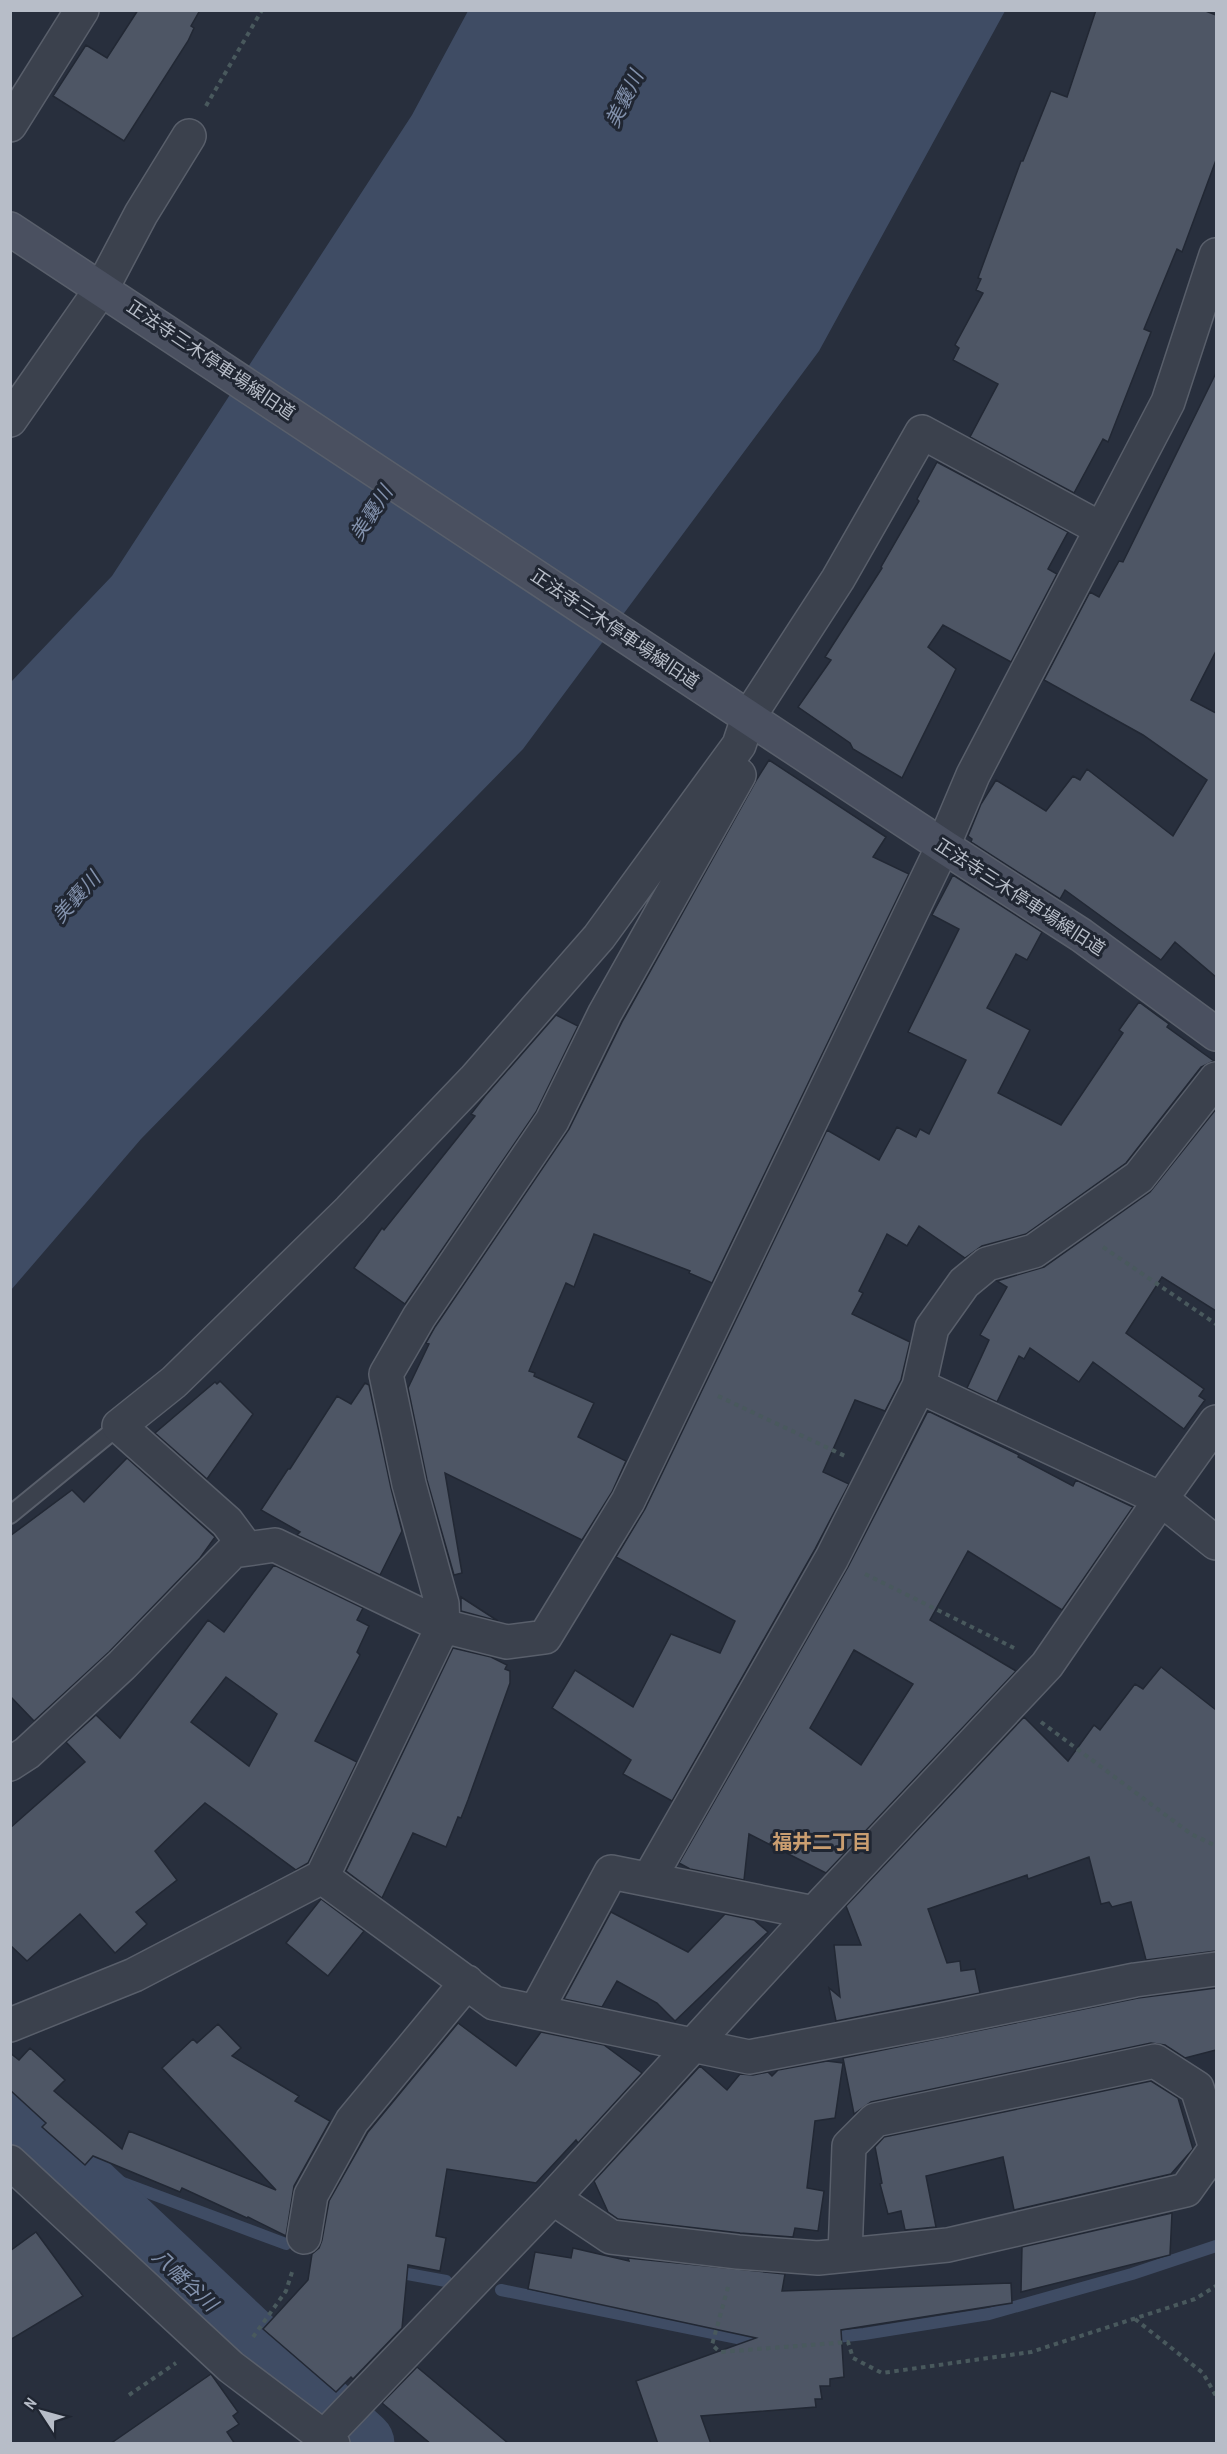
<svg xmlns="http://www.w3.org/2000/svg" width="1227" height="2454" font-family="'Archivo Narrow','Noto Sans JP',sans-serif">
	<rect width="100%" height="100%" fill="#282f3d"/>
	<path fill="#3f4c64" d="M468 11H1005L819 351 523 749 141 1139 11 1290V682L112 576 412 115Z"/>
	<g fill="none" stroke-linecap="round" stroke-linejoin="round">
		<path stroke="#3f4c64" stroke-width="12" d="M78 2180 91 2171 286 2244
			M391 2271 446 2281
			M501 2290 762 2343
			M827 2338 864 2334 989 2314 1132 2274 1216 2246"/>
		<path stroke="#3f4c64" stroke-width="69" d="M10 2117 280 2371 360 2444"/>
	</g>
	<path fill="#4e5665" stroke="#222834" stroke-width="1.5" fill-rule="evenodd" d="M138 10H200L191 26 194 28 188 41 124 141 53 96 86 45 107 58Z
		M1096 10H1203L1216 15V160L1182 252 1177 249 1144 329 1151 332 1108 442 1103 439 1074 493 970 437 998 384 953 360 959 348 955 345 983 293 976 290 981 279 978 278 1021 161H1023L1051 91 1067 97Z
		M1216 373V651L1191 700 1216 713V977L1175 942 1161 960 1065 890 1060 899 971 842 972 839 968 836 981 804 996 780 1046 811 1073 776 1080 780 1087 769 1173 836 1207 780 1143 735 1044 680 1090 592 1099 597 1119 561 1123 562Z
		M937 462 1068 532 1048 569 1057 574 1011 662 943 625 928 647 956 669 902 778 853 749 850 743 798 707 831 660 825 657 882 568 881 567 919 501 917 499Z
		M769 760 886 837 873 857 909 874 712 1283 689 1273 690 1271 594 1234 574 1287 566 1283 529 1371 535 1373 534 1376 594 1403 578 1437 626 1461 612 1492 582 1540 445 1473 462 1573 454 1575 427 1480 408 1388 429 1344 426 1343 435 1327 569 1129 622 1022 757 779Z
		M953 875 1042 932 1027 960 1016 954 987 1008 1030 1030 998 1093 1061 1125 1123 1033 1119 1030 1139 1002 1169 1024 1167 1027 1214 1061 1201 1067 1126 1163 1026 1234 982 1246 965 1258 919 1226 907 1246 887 1234 859 1291 863 1293 852 1314 910 1342 901 1380 885 1411 855 1400 823 1472 849 1484 815 1549 672 1801 623 1774 631 1760 552 1708 575 1670 633 1707 671 1634 720 1653 735 1621 616 1557 645 1509 827 1130 879 1160 897 1127 916 1137 920 1129 929 1134 966 1060 908 1032 959 929 932 915Z
		M556 1015 578 1026 536 1112 405 1304 354 1268 382 1228 384 1230 475 1116 471 1114 485 1096Z
		M1216 1109V1311L1162 1277 1126 1333 1204 1389 1199 1396 1205 1400 1184 1429 1093 1362 1079 1382 1030 1348 1024 1359 1019 1356 997 1402 967 1388 989 1340 980 1335 1007 1287 997 1281 1044 1267 1150 1192Z
		M220 1381 253 1414 207 1479 155 1433 215 1382 217 1384Z
		M365 1383 369 1385 391 1488 402 1531 380 1575 297 1535 300 1532 261 1510 288 1469H290L337 1396 351 1404Z
		M928 1411 1019 1455 1018 1457 1073 1486 1076 1480 1133 1507 1062 1610 968 1551 930 1620 1016 1671 826 1873 749 1834 744 1880 690 1869 679 1863 848 1567ZM854 1650 913 1684 861 1765 810 1728Z
		M127 1458 215 1537 200 1558 109 1652 34 1721 10 1696V1536L72 1490 84 1502Z
		M274 1565 363 1608 357 1620 369 1626 357 1652 360 1655 315 1741 357 1762 308 1863 296 1870 205 1803 155 1851 177 1880 136 1912 147 1924 115 1953 80 1914 27 1961 10 1945V1828L85 1762 66 1742 96 1715 120 1738 208 1620 224 1632ZM226 1677 277 1714 249 1766 191 1722Z
		M461 1597 498 1621 461 1611Z
		M453 1648 491 1657 507 1665 505 1669 510 1671V1683L468 1800 461 1818 458 1817 446 1847 413 1833 382 1898 346 1871Z
		M1161 1667 1216 1710V1951L1146 1960 1131 1902 1112 1907 1109 1902 1101 1904 1089 1857 1028 1879 1027 1875 928 1909 947 1963 960 1961 961 1971 975 1969 980 1993 836 2021 829 1988 840 1997 834 1945H861L846 1906 1024 1717 1068 1761 1094 1725 1100 1730 1135 1684 1143 1689Z
		M321 1899 364 1931 328 1976 286 1943Z
		M611 1912 688 1952 725 1914 754 1920 768 1932 675 2021 657 2003 617 1981 602 2007 564 1999Z
		M1216 1988V2050L1185 2058 1165 2045 1151 2043 871 2102 854 2114 843 2058 1138 1998Z
		M458 2023 516 2066 541 2032 604 2045 642 2073 578 2143 576 2140 536 2183 447 2169 436 2236 446 2238 440 2271 408 2265 402 2328 353 2379 351 2377 336 2392 263 2329 308 2280 312 2254 319 2248 322 2240 329 2201 368 2132Z
		M218 2024 241 2048 232 2056 299 2096 295 2101 330 2121 294 2186 286 2236 248 2217 247 2218 182 2188 180 2192 93 2156 85 2165 42 2127 46 2123 10 2090V2053L19 2060 30 2048 65 2080 54 2091 122 2149 129 2131 276 2190 162 2068 193 2039 197 2043Z
		M827 2061 843 2063 835 2118 815 2121 807 2188 824 2191 818 2231 795 2228 793 2237 740 2233 618 2219 608 2212 594 2181 700 2066 727 2090 740 2074 753 2075 768 2072 772 2076 778 2070Z
		M1151 2081 1178 2098 1193 2149 1171 2174 1014 2210 1003 2157 926 2176 936 2227 905 2230 901 2211 888 2214 880 2184 882 2183 875 2147 884 2137Z
		M1172 2213 1170 2255 1021 2292 1022 2247Z
		M36 2232 83 2296 10 2340V2251Z
		M573 2248 629 2261 628 2258 785 2274 782 2291 1011 2283 1012 2303 841 2330 844 2377 830 2379V2386H820L822 2399H815L816 2407 701 2416 711 2444H658L636 2381 756 2338 528 2289 535 2252 571 2258Z
		M417 2367 509 2444H431L382 2403Z
		M211 2374 238 2412 233 2416 239 2424 227 2432 235 2444H110Z"/>
	<g fill="none" stroke-linecap="round" stroke-linejoin="round">
		<g stroke="#595f6b" stroke-width="20">
			<path id="lane" d="M10 1515 119 1426"/>
		</g>
		<g stroke="#595f6b" stroke-width="36">
			<path id="street" d="M10 125 82 10
				M10 420 102 288 141 214 189 136
				M919 1386 932 1328 964 1283 987 1264 1034 1251 1139 1177 1216 1079
				M247 1549 227 1522 119 1426 174 1382 350 1210 474 1080 599 937 739 745 748 718 838 579 922 432 1101 529
				M10 1764 27 1753 122 1665 233 1551 275 1545 443 1626 507 1642 545 1637 628 1501 943 846 973 775 1168 402 1216 255
				M322 1877 494 2003 749 2057 941 2020 1135 1980 1216 1969
				M649 1879 832 1558 919 1386 1161 1499 1216 1543
				M536 2011 611 1872 814 1913
				M10 2025 134 1975 322 1877 443 1626 442 1604 409 1484 386 1374 419 1317 552 1121 605 1013 739 775
				M10 2162 231 2367 333 2444
				M553 2198 611 2237 738 2252 818 2258 948 2245 1186 2190 1216 2148
				M304 2237 311 2195 352 2121 467 1982
				M845 2255 849 2146 875 2120 1155 2061 1197 2088 1216 2148
				M325 2436 553 2198 814 1913 1047 1665 1161 1499 1216 1422"/>
		</g>
		<g stroke="#595f6b" stroke-width="36">
			<path id="secondary" d="M10 229 943 846 1081 935 1216 1034"/>
		</g>
		<path stroke="#49595d" stroke-width="4" stroke-dasharray="4.5 4.5" stroke-linecap="butt" d="M206 106 262 10
			M1103 1247 1216 1324
			M718 1396 845 1456
			M865 1574 1014 1648
			M1041 1722 1191 1834 1216 1846
			M728 2287 712 2345 720 2352 848 2342 853 2358 882 2373 1031 2352 1195 2299 1216 2286
			M1135 2319 1203 2373 1216 2396
			M253 2337 286 2291 293 2269
			M129 2395 176 2363"/>
		<use href="#lane" stroke="#3b414d" stroke-width="16"/>
		<use href="#street" stroke="#3b414d" stroke-width="33"/>
		<use href="#secondary" stroke="#4a5060" stroke-width="33"/>
	</g>
	<g text-anchor="middle" stroke-width="6" stroke-linejoin="round" paint-order="stroke">
		<g font-size="18" fill="#b7bdc8" stroke="#202632">
			<text transform="translate(211 360) rotate(34)" y="6">正法寺三木停車場線旧道</text>
			<text transform="translate(615 629) rotate(34)" y="6">正法寺三木停車場線旧道</text>
			<text transform="translate(1020 897) rotate(33)" y="6">正法寺三木停車場線旧道</text>
		</g>
		<g font-size="20" font-style="italic" fill="#8291ac" stroke="#202632">
			<text transform="translate(624 99) rotate(-64)" y="7">美嚢川</text>
			<text transform="translate(371 513) rotate(-57)" y="7">美嚢川</text>
			<text transform="translate(76 897) rotate(-48)" y="7">美嚢川</text>
			<text transform="translate(185 2280) rotate(43)" y="7">八幡谷川</text>
		</g>
		<g font-size="20" font-weight="bold" fill="#ca9e70" stroke="#202632">
			<text x="822" y="1849">福井二丁目</text>
		</g>
	</g>
	<rect width="1227" height="2454" fill="none" stroke="#b7bdc8" stroke-width="24"/>
	<g transform="translate(42 2412) rotate(306)" stroke="#202632" stroke-width="4.5" paint-order="stroke">
	<path d="M0-4.5L10 22L0 15L-10 22Z" fill="#b7bdc8"/>
	<text y="-9" font-size="16" font-weight="bold" text-anchor="middle" fill="#b7bdc8">N</text>
	</g>
</svg>
